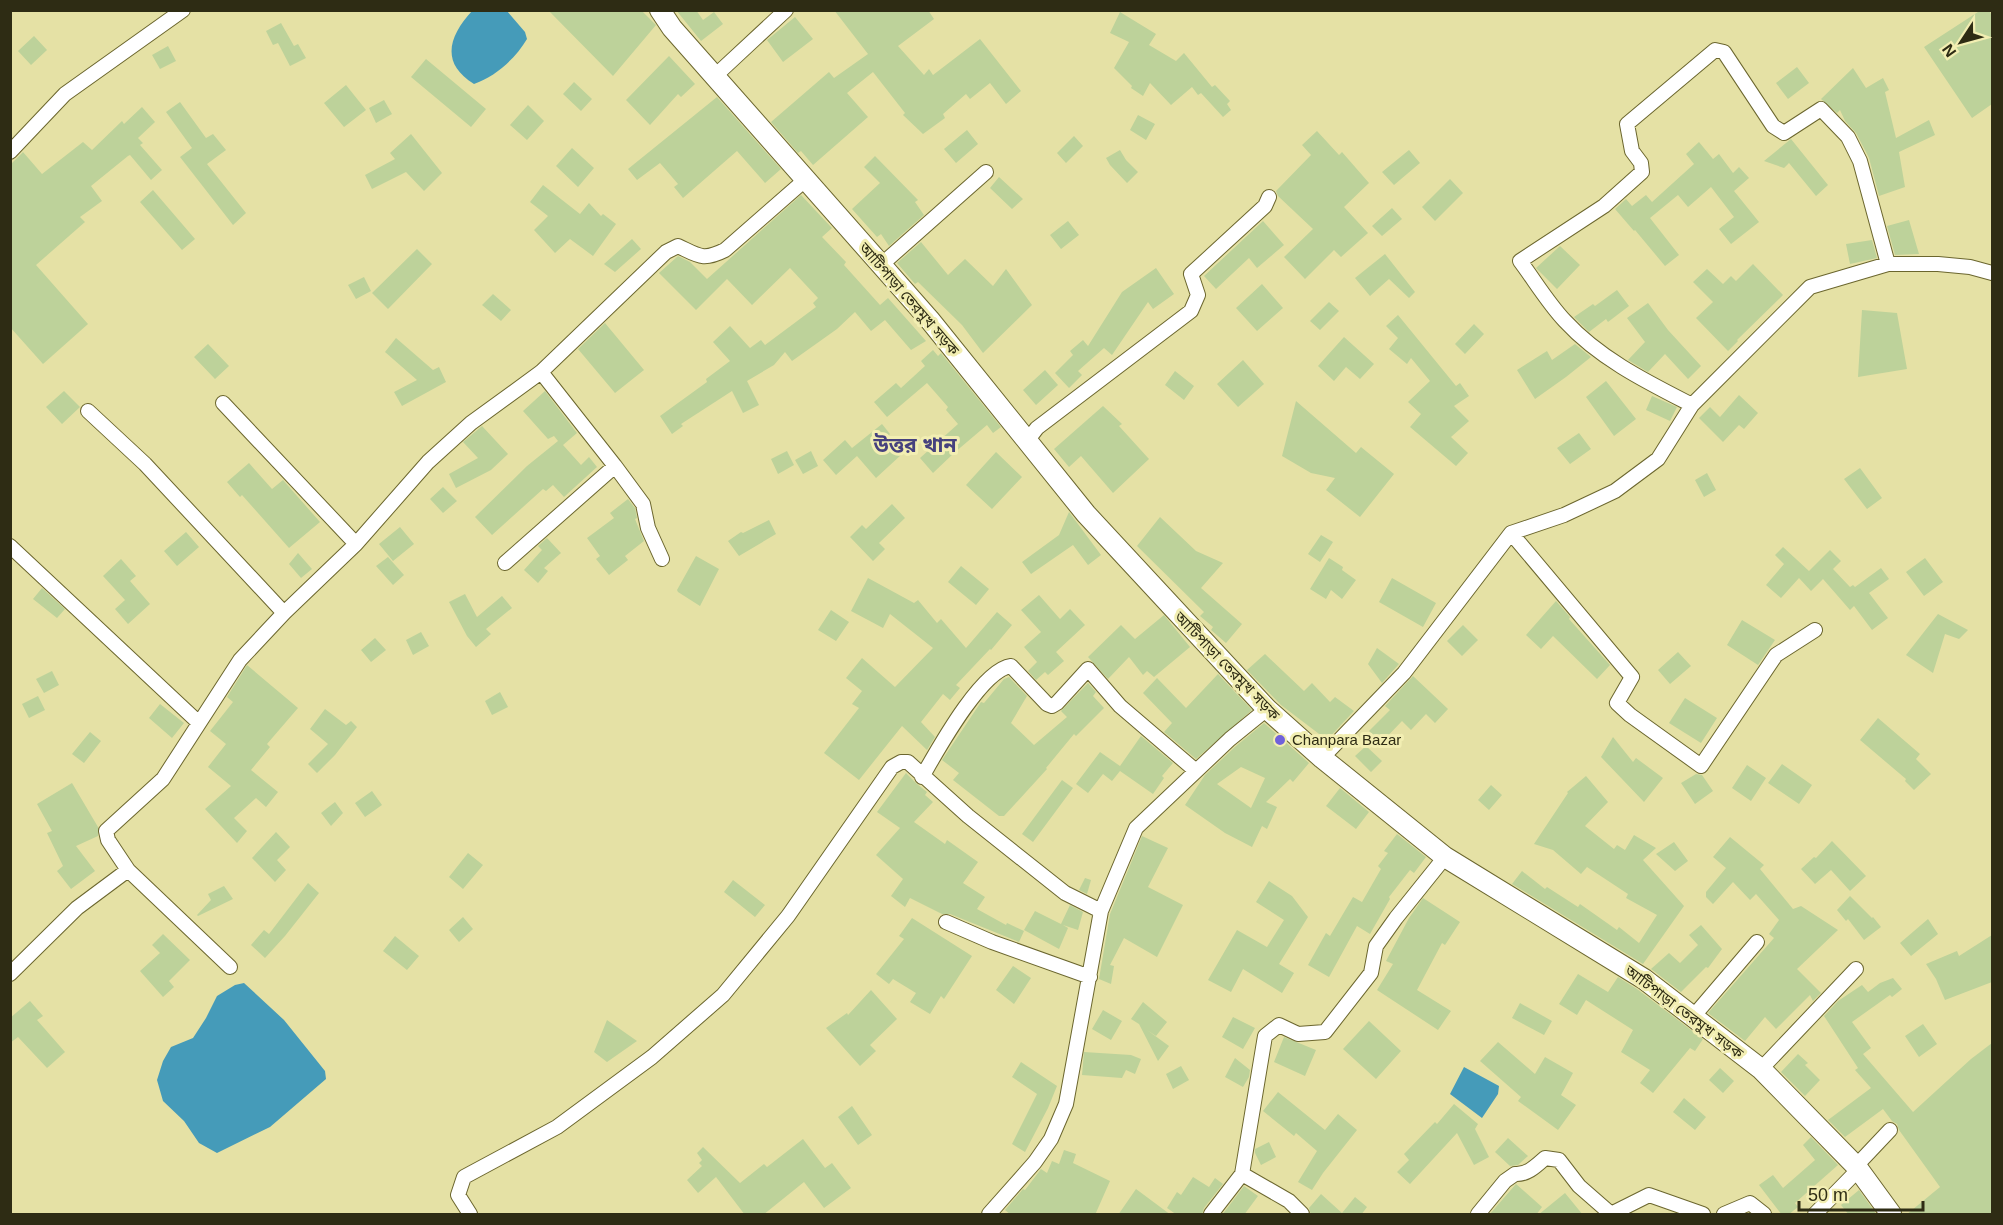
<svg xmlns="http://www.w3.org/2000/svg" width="2003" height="1225" font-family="Helvetica,'Noto Sans Bengali',sans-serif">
	<rect width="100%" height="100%" fill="#e5e1a5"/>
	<path fill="#459bb9" d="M472 11H507L525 32 527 39C515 59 496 76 474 84 440 63 449 36 472 11Z
		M244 983 284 1020 325 1071 326 1079 270 1127 217 1153 199 1143 184 1121 163 1101 157 1080 163 1061 171 1047 193 1038 206 1018 217 996 235 985Z
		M1464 1067 1499 1086 1498 1094 1482 1118 1450 1094Z"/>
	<path fill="#bdd29a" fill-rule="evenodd" d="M548 10H641L656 25 613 76Z
		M676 10H696L703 20 714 12 723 24 701 41Z
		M834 10H928L934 19 898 46 924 75 929 69 933 75 980 39 1021 91 1006 104 990 83 970 99 966 94 943 114 945 118 923 134 903 115 905 113 873 72 847 93 868 117 813 165 801 151 798 153 771 122 829 72 834 78 868 54Z
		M1981 10H1989L1992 16V104L1972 118 1924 47Z
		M1120 12 1156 34 1149 45 1176 61 1184 53 1212 87 1215 85 1230 101 1227 104 1231 110 1223 117 1201 93 1198 95 1192 87 1171 105 1150 83 1143 96 1131 88 1132 86 1114 68 1129 42 1110 33Z
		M795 17 813 39 783 62 767 40Z
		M281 23 294 46 298 44 306 58 290 66 278 43 273 45 266 31Z
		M34 36 47 50 31 65 18 51Z
		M168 46 176 61 160 69 152 55Z
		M669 56 695 84 681 97 678 94 650 125 626 100Z
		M426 59 486 109 471 127 411 77Z
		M1797 67 1809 83 1788 99 1776 83Z
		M1853 68 1866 88 1883 78 1889 90 1885 92 1896 138 1929 120 1935 135 1899 152 1905 187 1879 196 1869 158 1856 133 1845 121 1840 110 1837 113 1821 99Z
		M574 82 592 99 581 111 563 94Z
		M346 85 366 110 344 127 324 103Z
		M717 97 781 169 765 183 737 151 683 198 674 187 678 184 660 163 637 180 628 169Z
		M384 100 392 114 376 123 369 108Z
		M180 102 206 138 213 134 226 150 207 164 246 213 233 225 180 157 192 148 166 112Z
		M528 105 544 121 527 140 510 125Z
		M142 107 155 122 138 138 143 143 140 145 162 170 151 180 130 155 128 156 91 186 102 201 80 217 85 222 36 265 88 324 43 364 10 327V165L23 152 42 174 83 142 92 150 122 121 124 124Z
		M1138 115 1155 124 1146 140 1130 130Z
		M967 130 978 144 956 163 944 149Z
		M1317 131 1339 155 1342 152 1369 183 1344 207 1368 233 1341 257 1334 250 1305 279 1284 257 1313 229 1278 196 1276 191 1311 155 1302 145Z
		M411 134 442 173 424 191 406 172 372 189 365 175 395 159 390 153Z
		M1074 136 1083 146 1066 163 1057 153Z
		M1791 139 1828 185 1816 196 1789 163 1784 168 1764 161Z
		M1699 142 1713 159 1719 154 1733 173 1739 167 1749 178 1734 191 1759 222 1731 244 1719 229 1734 217 1711 187 1688 207 1678 195 1650 218 1679 255 1665 266 1635 230 1634 231 1615 209 1626 199 1632 206 1646 195 1652 202 1694 164 1686 154Z
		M572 148 594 168 578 187 556 166Z
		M1120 150 1126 160 1138 172 1127 183 1110 165 1106 158Z
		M1409 150 1420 163 1394 185 1382 172Z
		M875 156 918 200 915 202 924 215 889 246 881 234 877 237 852 209 880 183 864 167Z
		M999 177 1023 199 1012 209 990 188Z
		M1450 179 1463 193 1435 221 1422 207Z
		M543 185 580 214 589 203 601 216 603 214 616 224 593 256 570 239 555 253 534 230 548 216 530 202Z
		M153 190 195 239 182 250 140 202Z
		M801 195 832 228 822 237 846 262 844 265 880 305 888 298 926 341 911 350 885 320 871 331 855 312 837 329 792 361 785 352 774 365 747 381 759 405 743 413 732 391 681 424 683 426 672 434 660 416 707 382 706 379 730 361 713 342 730 326 750 348 761 340 765 345 816 307 813 303 818 298 790 268 752 305 727 279 696 310 659 273 678 256 690 262 707 279Z
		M1392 208 1402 219 1382 236 1372 226Z
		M1909 220 1919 254 1895 255 1887 226Z
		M1068 221 1079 235 1061 249 1050 235Z
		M1263 221 1284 245 1257 268 1249 258 1216 289 1204 276Z
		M632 239 641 249 615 272 604 264Z
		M1872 240 1877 258 1850 264 1846 244Z
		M921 242 948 275 965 259 993 286 1006 269 1032 305 983 353 962 325 918 282 915 284 897 263Z
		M1560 246 1580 265 1557 289 1536 268Z
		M417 249 432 264 388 309 372 293Z
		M1385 254 1415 292 1409 298 1389 279 1370 296 1355 278Z
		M1753 264 1783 295 1737 340 1738 341 1728 351 1696 318 1713 302 1693 282 1707 269 1723 284 1731 276 1736 281Z
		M1156 268 1174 294 1153 309 1148 302 1112 355 1104 348 1078 371 1082 375 1069 388 1055 373 1073 355 1070 351 1083 340 1088 346 1122 292Z
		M364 277 371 291 356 299 348 285Z
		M1262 284 1283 308 1257 331 1236 308Z
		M1617 290 1629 306 1608 322 1606 319 1589 332 1574 317 1593 304 1595 306Z
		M493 294 511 310 501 321 482 305Z
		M1329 302 1339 311 1320 330 1310 321Z
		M1648 303 1668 330 1701 366 1688 379 1665 354 1648 372 1628 360 1645 342 1627 318Z
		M1862 310 1897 313 1907 369 1858 377Z
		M1398 315 1456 386 1460 383 1469 396 1454 406 1469 421 1451 437 1468 453 1456 466 1410 427 1421 414 1408 402 1430 381 1411 358 1407 364 1389 349 1398 338 1386 326Z
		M605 323 644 370 615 393 578 349Z
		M1474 324 1484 334 1465 354 1455 344Z
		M1344 337 1374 364 1360 379 1346 367 1334 381 1318 366Z
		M396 338 433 370 439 367 446 382 402 406 394 392 417 380 385 352Z
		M208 344 229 366 215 379 194 357Z
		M1575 344 1591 357 1566 377 1535 399 1517 370 1547 351 1552 360Z
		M933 350 938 356 941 353 1001 427 993 433 987 425 954 453 933 473 920 458 958 424 946 410 948 407 927 383 887 417 874 402 896 383 901 388 925 366 921 361Z
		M1243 360 1264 384 1238 407 1217 384Z
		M1045 370 1058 385 1036 405 1023 390Z
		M1175 371 1194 386 1184 400 1165 385Z
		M1606 381 1636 419 1614 436 1586 397Z
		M64 391 80 407 62 424 46 407Z
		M545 391 577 433 563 445 581 465 589 457 597 467 564 497 553 485 546 491 543 489 492 535 475 517 527 466 558 441 554 436 548 439 523 411Z
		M1739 395 1758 413 1744 429 1739 425 1723 442 1699 418 1710 407 1720 417Z
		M1652 396 1677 407 1670 421 1646 410Z
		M1296 401 1356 453 1361 447 1394 474 1360 517 1326 490 1335 478 1311 473 1282 456Z
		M1103 406 1122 424 1119 426 1149 459 1113 493 1081 456 1069 467 1054 449Z
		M882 424 890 434 886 438 901 455 876 478 857 456 836 475 823 460 845 440 852 448Z
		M482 426 508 454 491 470 456 488 449 474 478 458 463 442Z
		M1579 433 1591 449 1570 464 1557 448Z
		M787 451 794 465 778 474 771 459Z
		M811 451 818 466 803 474 795 460Z
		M996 452 1022 477 992 509 966 485Z
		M249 463 272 489 283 480 320 522 289 548 242 495 240 497 227 482Z
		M1860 468 1882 498 1867 509 1844 479Z
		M1707 473 1716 490 1704 497 1695 480Z
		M443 487 457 501 443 513 430 499Z
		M628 499 635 508 637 518 635 519 644 541 625 556 628 560 609 575 596 559 600 556 587 538 614 518 610 513Z
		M892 504 905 518 879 543 885 549 873 561 850 537 862 525 866 529Z
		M1069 512 1101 555 1088 565 1073 545 1031 574 1022 562 1059 535Z
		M1160 517 1196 551 1223 563 1201 588 1242 624 1226 643 1211 630 1213 627 1200 616 1204 612 1137 546Z
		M769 520 776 534 739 556 728 541 741 532 743 533Z
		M400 527 414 544 393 561 379 544Z
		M186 532 199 547 177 566 164 551Z
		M1321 535 1333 542 1320 562 1308 554Z
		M547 538 561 553 544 568 548 571 538 583 524 570 542 550 538 546Z
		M1783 547 1809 571 1830 550 1841 561 1833 569 1850 587 1853 585 1855 587 1881 568 1889 579 1869 593 1888 618 1872 630 1854 606 1850 610 1823 579 1811 591 1799 578 1781 598 1766 585 1784 564 1775 555Z
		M298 553 312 569 301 578 289 564Z
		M696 556 719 569 700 606 678 592 677 590Z
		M388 557 404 575 393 585 376 566Z
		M1329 558 1343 567 1342 570 1356 580 1342 599 1331 590 1326 599 1310 589Z
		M1925 558 1943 582 1924 596 1906 572Z
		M121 559 136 576 130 581 150 604 128 624 115 609 125 600 103 576Z
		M961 566 989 589 976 605 948 582Z
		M868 578 914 603 918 600 937 623 941 619 966 648 997 612 1012 625 991 650 990 649 956 685 960 688 950 700 943 694 921 722 935 737 927 750 902 726 859 780 824 753 859 708 852 704 862 691 846 678 862 658 895 687 933 648 890 614 883 628 851 611Z
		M1392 578 1436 603 1423 627 1379 602Z
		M42 588 65 609 57 618 33 599Z
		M465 594 477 617 502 596 512 608 486 629 491 634 476 647 467 636 449 602Z
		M1039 595 1060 619 1070 609 1085 625 1056 652 1064 661 1048 675 1045 672 1036 680 1028 671 1037 662 1024 647 1041 632 1021 610Z
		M1556 601 1570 617 1569 619 1610 665 1597 679 1553 636 1541 649 1526 635Z
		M831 610 849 622 836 641 818 630Z
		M1938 614 1968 630 1959 639 1945 634 1933 673 1906 655Z
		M1164 615 1190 647 1154 677 1147 671 1143 675 1129 657 1108 679 1088 657 1121 625 1135 639Z
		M1742 620 1775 640 1758 665 1727 645Z
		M1463 625 1478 640 1462 656 1447 641Z
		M421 632 429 646 413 655 406 640Z
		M375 638 386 650 371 662 361 650Z
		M1377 648 1399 664 1382 683 1368 664Z
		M1678 652 1691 666 1670 684 1658 670Z
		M1265 654 1304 691 1312 683 1330 702 1335 697 1354 711 1327 740 1281 705 1247 670Z
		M247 665 298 708 267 744 270 747 251 770 278 792 266 807 256 798 234 818 247 831 237 843 205 809 231 786 208 767 226 744 210 731 233 702 227 697Z
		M52 671 59 685 44 693 36 679Z
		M1218 674 1252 710 1196 759 1164 732 1172 723 1143 693 1157 678 1186 708Z
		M1413 676 1448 709 1435 723 1426 714 1411 730 1402 721 1381 743 1369 731 1390 710 1385 706Z
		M1009 677 1027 696 1011 723 1034 745 1067 717 1061 711 1088 683 1096 692 1093 696 1104 708 1076 736 1074 734 1046 768 1047 769 1004 816H999L953 780 959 773 942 760 981 702 984 703 1004 679Z
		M500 692 508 707 492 715 485 701Z
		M38 696 45 710 29 718 22 704Z
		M1685 698 1717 718 1701 743 1669 723Z
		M160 704 184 723 172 738 149 718Z
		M325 709 346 725 351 721 357 727 335 755 317 773 308 764 328 744 310 729Z
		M1878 718 1920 754 1916 759 1931 774 1914 790 1905 781 1906 779 1860 740Z
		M1264 723 1309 763 1293 782 1290 779 1266 802 1277 807 1267 829 1262 826 1252 847 1225 833 1185 805 1205 775 1236 746ZM1241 767 1265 778 1251 808 1217 784Z
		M90 732 101 741 84 763 72 754Z
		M1141 736 1173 763 1162 776 1164 778 1153 794 1120 771 1112 781 1103 774 1088 793 1076 784 1100 752 1120 766Z
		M1613 737 1633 762 1636 758 1663 778 1644 802 1601 757Z
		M1366 746 1382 761 1371 772 1355 756Z
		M1782 764 1812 785 1799 804 1768 783Z
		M1747 765 1766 778 1751 801 1732 788Z
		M906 773 917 784 927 792 925 795 933 802 914 822 945 844 947 840 978 862 963 883 985 897 977 909 1006 925 1007 923 1024 931 1019 942 950 914H942L910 898 905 907 891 896 903 879 876 855 900 828 877 812Z
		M1696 774 1702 775 1713 791 1695 804 1681 783Z
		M1586 776 1608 802 1585 826 1614 849 1617 845 1625 850 1634 835 1656 848 1643 860 1684 906 1643 964 1512 884 1522 871 1545 889 1547 887 1578 907 1580 904 1617 930 1619 927 1639 943 1657 915 1626 898 1628 894 1587 867 1581 874 1553 850 1534 844 1568 793 1567 792Z
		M1062 780 1073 788 1033 842 1022 834Z
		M72 783 98 827V836L76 846 95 871 71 889 57 871 63 866 47 833 52 831 37 804Z
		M1491 785 1502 795 1489 810 1478 800Z
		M1340 788 1369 812 1356 829 1326 806Z
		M372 791 382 805 365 817 355 803Z
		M335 802 343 813 331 826 321 813Z
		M276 832 290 847 277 860 286 870 275 882 252 858Z
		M1397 834 1426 857 1414 873 1410 870 1389 897 1390 899 1370 934 1357 926 1329 977 1308 965 1326 933 1330 936 1353 897 1362 902 1381 869 1378 866 1388 853 1384 851Z
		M1142 836 1168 848 1148 887 1183 905 1157 957 1124 938 1110 965 1114 966 1111 984 1099 979 1110 914Z
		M1730 837 1764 865 1760 869 1793 909 1801 906 1838 930 1797 969 1821 993 1813 1001 1810 995 1776 1029 1765 1017 1745 1041 1708 1013 1774 938 1769 934 1779 920 1756 894 1750 900 1733 882 1713 904 1706 897V892L1726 868 1713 857Z
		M1832 841 1866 876 1850 891 1831 870 1815 884 1801 869 1814 857 1816 858Z
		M1674 842 1688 861 1675 871 1656 854Z
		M468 853 483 865 463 889 449 877Z
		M1085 878 1091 880 1087 894 1079 890Z
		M733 880 765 905 755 917 724 892Z
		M1269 881 1292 896 1308 917 1279 964 1294 973 1282 993 1243 969 1231 992 1208 980 1237 930 1267 947 1284 920 1256 902Z
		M308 883 319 893 285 936 265 958 251 945 264 930 269 934Z
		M224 886 233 899 198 916 197 915 211 900 208 894Z
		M1850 896 1872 918 1873 917 1881 927 1864 940 1848 919 1846 921 1837 910Z
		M1423 898 1460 922 1445 945 1442 943 1417 990 1451 1011 1438 1030 1377 990 1393 964 1386 961 1409 918Z
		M1070 905 1083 912 1078 930 1063 925 1068 928 1059 949 1024 930 1035 911 1061 924Z
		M463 917 473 929 459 942 449 930Z
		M912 918 972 956 944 999 941 996 930 1014 910 1002 916 993 893 979 889 984 876 974 904 939 899 936Z
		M1928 919 1938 934 1911 956 1900 943Z
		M1701 925 1722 949 1708 968 1706 967 1681 992 1651 969 1669 953 1680 963 1698 945 1689 935Z
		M163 934 190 960 169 981 174 987 163 997 140 971 160 953 152 945Z
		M1992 935V982L1945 1000 1936 979 1926 964 1957 951 1959 956Z
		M395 936 419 956 407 970 383 951Z
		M1013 966 1031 978 1014 1004 996 990Z
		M1578 974 1608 992 1618 977 1637 989 1703 1039 1695 1051 1690 1048 1653 1093 1640 1083 1650 1070 1621 1052 1633 1030 1586 1000 1577 1015 1559 1004Z
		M1893 978 1902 989 1892 997 1890 995 1852 1022 1871 1048 1863 1054 1913 1112 1971 1059 1992 1043V1215H1906L1940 1187 1899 1130 1897 1124 1892 1121 1883 1109 1845 1137 1828 1120 1871 1088 1855 1070 1858 1068 1824 1016 1838 1001 1862 985 1868 992 1880 983Z
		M871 990 897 1019 870 1045 876 1051 860 1066 826 1028 847 1013 848 1015Z
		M30 1001 43 1016 37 1020 65 1052 47 1068 18 1037 10 1043V1018Z
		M1143 1002 1167 1022 1156 1036 1147 1030 1169 1046 1158 1061 1139 1024 1131 1019Z
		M1520 1003 1552 1021 1544 1035 1512 1018Z
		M1103 1010 1122 1021 1111 1040 1092 1029Z
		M1233 1017 1255 1028 1243 1049 1222 1037Z
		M607 1020 637 1041 607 1062 594 1052Z
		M1369 1021 1401 1051 1376 1079 1343 1049Z
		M1923 1024 1937 1044 1919 1057 1905 1036Z
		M1284 1037 1316 1050 1305 1076 1274 1062Z
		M1498 1042 1535 1074 1545 1057 1573 1073 1561 1095 1576 1105 1558 1130 1518 1101 1521 1097 1480 1061Z
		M1084 1052 1131 1055 1141 1059 1135 1074 1126 1070 1122 1078 1082 1075Z
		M1798 1054 1808 1063 1805 1065 1820 1080 1805 1096 1781 1072Z
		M1235 1058 1250 1070 1249 1077 1243 1087 1225 1077Z
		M1021 1062 1057 1086 1048 1108 1025 1152 1012 1144 1037 1094 1012 1077Z
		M1181 1066 1189 1080 1173 1089 1166 1074Z
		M1720 1068 1734 1081 1723 1093 1709 1080Z
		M1278 1092 1325 1130 1338 1114 1357 1130 1323 1173 1312 1190 1298 1182 1317 1151 1296 1133 1294 1136 1263 1111Z
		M1684 1098 1706 1117 1695 1130 1673 1112Z
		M1454 1104 1478 1124 1475 1129 1489 1157 1474 1165 1457 1133 1410 1184 1397 1172 1409 1160 1404 1154 1435 1122 1437 1124Z
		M852 1106 872 1135 858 1145 838 1117Z
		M1811 1137 1838 1165 1795 1203 1798 1207 1788 1215H1782L1759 1185 1773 1175 1783 1188 1815 1160 1803 1145Z
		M1508 1138 1528 1156 1518 1165 1510 1166 1495 1152Z
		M803 1139 825 1168 832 1163 851 1188 824 1208 804 1182 763 1215H745L716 1177 698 1193 687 1180 702 1166 699 1163 702 1160 697 1153 703 1147 740 1183 764 1164 767 1167Z
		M1269 1142 1276 1157 1261 1165 1255 1153V1149Z
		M1064 1150 1076 1154 1073 1163 1110 1181 1095 1215H1011L1005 1210 1023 1189 1025 1190 1041 1169 1047 1173 1052 1161 1059 1164Z
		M1193 1177 1209 1187 1215 1178 1223 1184 1204 1208 1202 1215H1177L1167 1208 1177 1192 1181 1195Z
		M1516 1184 1542 1207 1536 1215H1489Z
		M1244 1186 1258 1196 1244 1215H1222Z
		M1136 1189 1171 1215H1118Z
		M1859 1190 1877 1215H1849L1841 1205Z
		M1565 1193 1583 1215H1538Z
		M1321 1194 1342 1213 1355 1197 1367 1207 1361 1215H1311L1309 1208Z"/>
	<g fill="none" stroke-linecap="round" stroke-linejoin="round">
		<g stroke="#6b662e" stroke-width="16">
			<path id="minor" d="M715 76 786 10
				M10 152 65 94 183 10
				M881 265 986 172
				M541 372 615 466 643 504 648 528 662 559
				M223 403 356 544
				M1692 405C1647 382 1600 359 1565 321 1548 303 1535 281 1520 261L1604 206 1642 172 1641 163 1632 151 1627 124 1715 50 1724 52 1773 126 1784 133 1821 109 1848 137 1860 161 1888 264
				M88 411 145 464 284 613
				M1027 441 1037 428 1191 311 1198 295 1191 274 1265 206 1269 197
				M1511 533 1632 677 1617 703 1630 715 1701 766 1776 655 1815 630
				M10 546 199 723
				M505 563 615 466
				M1322 758 1404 673 1511 533 1564 515 1615 491 1658 459 1692 405 1810 287 1888 264H1938L1970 267 1992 273
				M922 777C937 751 981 670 1011 666L1047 704 1052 706 1057 703 1088 669 1120 706 1196 771
				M128 870 230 967
				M946 922 992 942 1090 977
				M10 974 77 908 128 870 108 840 106 831 163 779 240 660 284 613 356 544 428 462 471 423 541 372 666 252 678 246C699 256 703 261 725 250L805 180
				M1692 1018 1757 942
				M1761 1069 1856 969
				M1856 1166 1890 1130
				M1242 1174 1289 1201 1302 1214
				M470 1214 458 1195 464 1177 557 1127 652 1057 723 995 788 916 892 767 901 762H908L968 816 1065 893 1101 911
				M989 1214 1035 1162 1051 1139 1066 1104 1101 911 1136 828 1230 739 1267 709
				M1211 1214 1242 1174 1265 1036 1279 1025 1298 1034 1325 1032 1371 973 1376 946 1396 918 1445 857
				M1478 1214 1505 1181 1515 1174C1527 1175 1536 1166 1545 1158L1559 1160 1579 1186 1611 1214 1649 1195 1703 1214
				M1724 1214 1750 1203 1764 1214
				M1815 1214 1858 1170"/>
		</g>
		<g stroke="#6b662e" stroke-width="22">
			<path id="secondary" d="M660 10 672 28 929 319 1086 514 1267 709 1322 758 1445 857 1644 979 1761 1069 1856 1166 1891 1214"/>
		</g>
		<use href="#minor" stroke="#fff" stroke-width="14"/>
		<use href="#secondary" stroke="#fff" stroke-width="20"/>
	</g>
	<circle fill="#7061db" stroke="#f2eeb2" stroke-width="2" cx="1280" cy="740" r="6"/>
	<g text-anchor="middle" stroke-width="6" stroke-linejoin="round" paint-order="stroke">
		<g font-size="15" fill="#2e2c14" stroke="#f2eeb2">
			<text transform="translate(909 299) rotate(49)" y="5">আটিপাড়া তেরমুখ সড়ক</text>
			<text transform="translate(1227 666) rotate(46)" y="5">আটিপাড়া তেরমুখ সড়ক</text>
			<text transform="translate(1684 1012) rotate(37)" y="5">আটিপাড়া তেরমুখ সড়ক</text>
		</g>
		<g font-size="15" fill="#2e2c14" stroke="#f2eeb2" text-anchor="start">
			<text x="1292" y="745">Chanpara Bazar</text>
		</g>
		<g font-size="21" font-weight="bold" fill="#46417e" stroke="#f2eeb2">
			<text x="915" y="452">উত্তর খান</text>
		</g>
	</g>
	<rect width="2003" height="1225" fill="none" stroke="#2e2c14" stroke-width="24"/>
	<g transform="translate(1961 42) rotate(234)" stroke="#f2eeb2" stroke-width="4.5" paint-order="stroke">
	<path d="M0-4.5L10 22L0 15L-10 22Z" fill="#2e2c14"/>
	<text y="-9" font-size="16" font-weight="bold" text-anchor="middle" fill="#2e2c14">N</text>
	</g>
	<path d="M1799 1201v9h124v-9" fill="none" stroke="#2e2c14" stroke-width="3"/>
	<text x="1808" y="1201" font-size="18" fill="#2e2c14" stroke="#f2eeb2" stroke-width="4.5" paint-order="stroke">50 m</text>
</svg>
